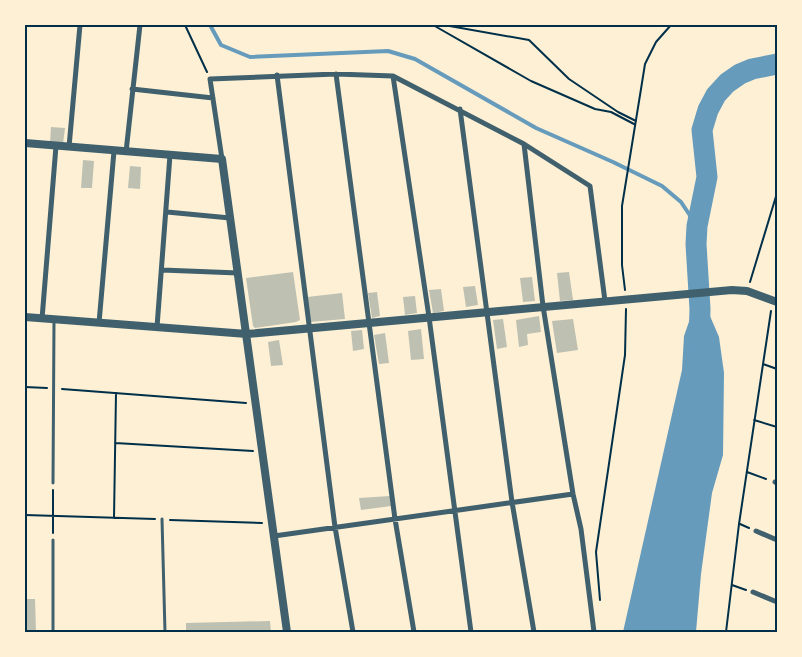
<svg xmlns="http://www.w3.org/2000/svg" width="802" height="657" font-family="Cabin,sans-serif">
	<rect width="100%" height="100%" fill="#fdf0d5"/>
	<path fill="#669bbc" d="M698 312 710 316 719 337 724 373 723 455 712 493 701 574 696 632H623L682 370 684 336 691 316Z"/>
	<g fill="none" stroke-linecap="round" stroke-linejoin="round">
		<path stroke="#669bbc" stroke-width="4" d="M210 25 221 45 250 57 388 51 415 59 536 128 613 162 662 186 681 202 697 226"/>
		<path stroke="#669bbc" stroke-width="21" d="M699 340 700 309 696 244 697 226 707 177 702 130 708 110 716 95 727 83 740 74 752 69 777 64"/>
	</g>
	<path fill="#bec0b2" d="M51 127 65 128 63 144 50 143Z
		M83 160 94 161 92 188H81Z
		M130 166 141 167 140 189 128 188Z
		M293 272 300 320 296 322 255 328 253 326 246 278Z
		M569 272 573 300 560 301 557 273Z
		M532 277 535 301 523 302 520 278Z
		M475 286 478 305 466 307 463 287Z
		M441 289 444 311 433 313 429 290Z
		M377 292 380 316 372 318 368 293Z
		M342 293 345 319 310 322 307 297Z
		M415 296 417 313 405 315 403 297Z
		M539 316 541 332 527 334 528 345 519 347 516 320Z
		M503 319 507 347 497 349 493 320Z
		M573 319 578 350 557 353 552 321Z
		M421 329 424 359 411 360 408 331Z
		M362 330 364 349 353 351 351 331Z
		M385 333 389 363 379 364 374 335Z
		M279 340 283 365 271 366 268 342Z
		M390 496 391 506 361 510 359 498Z
		M25 599H35L36 632H25Z
		M270 621 271 632H186V623Z"/>
	<g fill="none" stroke-linecap="round" stroke-linejoin="round">
		<path stroke="#003049" stroke-width="2" d="M185 25 207 72
			M433 25 531 81 595 109 611 112 634 124
			M444 25 529 40 569 79 618 112 636 121
			M750 282 777 193
			M625 290 622 265V206L641 89 645 64 656 42 671 25
			M763 364 777 369
			M25 387 47 388
			M62 389 246 403
			M754 420 777 427
			M115 443 253 451
			M747 472 766 479
			M25 515 155 519
			M114 518 116 393
			M170 520 262 523
			M740 524 749 528
			M53 533V490
			M732 585 746 590
			M600 600 596 552 625 355 626 309
			M726 632 739 524 771 311"/>
		<path stroke="#3f606c" stroke-width="3" d="M53 483 54 321
			M162 519 165 632
			M53 632V540"/>
		<path stroke="#3f606c" stroke-width="5" d="M336 74 395 519 414 632
			M277 75 335 527 353 632
			M393 76 429 317 471 632
			M132 89 213 98
			M460 109 512 502 534 632
			M524 144 543 306 573 494 581 529 594 632
			M69 147 80 25
			M126 152 140 25
			M222 159 210 79 336 74 393 76 524 144 590 186 605 301
			M167 212 230 218
			M162 270 238 273
			M42 319 56 146
			M99 323 114 151
			M157 327 170 155
			M775 482 777 483
			M756 531 777 540
			M274 536 573 494
			M753 592 777 602"/>
		<path stroke="#3f606c" stroke-width="8" d="M25 143 222 159 287 632
			M25 317 247 334 732 290 747 291 777 302"/>
	</g>
	<rect width="802" height="657" fill="none" stroke="#fdf0d5" stroke-width="52"/>
	<rect x="26" y="26" width="750" height="605" fill="none" stroke="#003049" stroke-width="2"/>
</svg>
